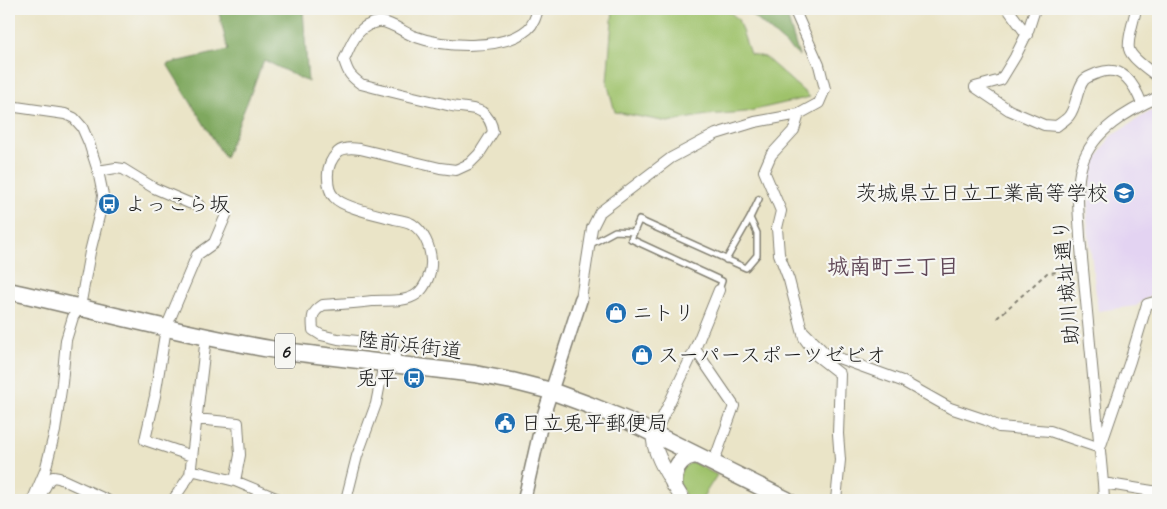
<svg xmlns="http://www.w3.org/2000/svg" width="1167" height="509" font-family="Caveat,'Klee One',sans-serif">
	<rect width="100%" height="100%" fill="#f6f6f2"/>
	<filter id="ink" filterUnits="userSpaceOnUse"><feTurbulence type="fractalNoise" baseFrequency=".02" numOctaves="2"/><feDisplacementMap in="SourceGraphic" scale="10" xChannelSelector="R" yChannelSelector="G"/><feConvolveMatrix kernelMatrix="1 2 1 2 8 2 1 2 1" color-interpolation-filters="sRGB"/></filter>
	<filter id="wash" filterUnits="userSpaceOnUse"><feTurbulence type="fractalNoise" baseFrequency=".0096" numOctaves="4" result="noise"/><feDisplacementMap in="SourceGraphic" scale="20" xChannelSelector="R" yChannelSelector="G"/><feGaussianBlur stdDeviation="1.12" result="paint"/><feColorMatrix in="noise" values="0 0 0 0 0 0 0 0 0 0 0 0 0 0 0 0 0 1.4 0 .05"/><feComposite in="paint" operator="in"/></filter>
	<g filter="url(#wash)">
		<rect width="100%" height="100%" fill="#eae4c7"/>
		<path fill="#e3d3f2" d="M1158 108V293H1153L1136 306 1098 311 1087 219 1092 167 1110 137 1149 112Z"/>
		<path fill="#9fc26b" stroke="#5e6f44" d="M613 9H726L738 19 750 54 765 57 810 97 746 112 707 115 668 122 615 112 607 82Z
			M692 462 717 475 701 500H688L678 482 682 468Z"/>
		<path fill="#7fa85f" stroke="#4e623e" d="M218 9H303L308 82 264 60 225 158 167 64 228 50Z
			M745 9H785L799 56Z"/>
	</g>
	<g filter="url(#ink)">
		<g fill="none" stroke-linecap="round" stroke-linejoin="round">
			<g stroke="#838072" stroke-width="8">
				<path id="service" d="M750 218 759 199
					M591 244 615 231 634 232
					M719 290 722 281 631 239 639 220 746 268 757 255V233L750 218 726 260"/>
			</g>
			<g stroke="#838072" stroke-width="12">
				<path id="minor" d="M1008 9 1027 35
					M1035 9 1028 31 1015 57 1001 80 975 87 1009 110 1044 125 1057 126C1060 123 1066 120 1069 116 1077 106 1076 90 1084 80 1087 77 1093 75 1098 73 1123 64 1134 84 1142 104
					M1136 9C1134 20 1127 39 1129 49 1131 58 1150 71 1158 77
					M9 106 65 114 74 118 82 127 89 143 98 171 103 195 102 204 90 252 80 307 73 317 66 340 62 383 55 431 45 471 33 499 31 500
					M799 114 794 130 771 155 764 171 781 211 777 228 779 254 789 280 804 338 817 356 840 374 838 434 840 460 836 500
					M98 171 116 168 123 169 154 188 189 203 199 205
					M581 299 592 228 600 212 671 158 716 134 755 122 799 114 819 103 825 89 819 65 794 9
					M802 330 825 353 902 381 950 408 986 420 999 427 1050 431 1100 448 1130 361 1147 304 1158 301
					M695 349 734 406 713 464
					M396 365 394 350 386 344 338 339 321 335 313 330C312 317 311 313 323 305 339 304 356 303 372 301 386 300 405 303 417 294 426 287 432 272 431 260 430 246 424 232 412 224 407 221 400 220 394 219 380 215 343 208 334 197 330 193 328 185 328 179 327 169 331 159 338 152 344 147 353 148 360 149L440 168 456 170 469 164 479 154 493 132C492 125 489 117 482 112 474 107 461 108 452 106 422 99 391 92 361 84 350 76 348 73 344 60 352 43 356 26 378 22 387 20 404 32 413 36 443 47 502 51 528 29 534 24 536 16 538 9
					M196 419 238 423 240 455 235 481
					M654 435 695 349 719 290
					M192 456 145 440 155 396 166 328 197 255 214 243 226 215
					M191 470 235 481 281 500
					M1103 483 1158 492
					M42 493 49 480 53 477 59 478 107 500
					M173 500 190 475 206 337
					M346 500 357 456 376 404 384 363
					M1104 500 1103 483 1080 237C1079 214 1075 187 1082 164 1093 130 1128 111 1158 97"/>
			</g>
			<g stroke="#838072" stroke-width="15">
				<path id="tertiary" d="M524 500 543 417 581 299"/>
			</g>
			<g stroke="#838072" stroke-width="16">
				<path id="secondary" d="M654 435C651 452 674 484 683 500"/>
			</g>
			<g stroke="#838072" stroke-width="19">
				<path id="trunk" d="M9 291C98 311 186 335 276 350L475 374 512 381 551 391 589 405 626 420 787 500
					M674 484C673 468 680 457 696 455"/>
			</g>
			<path stroke="#838072" stroke-width="2" stroke-dasharray="4 4" stroke-linecap="butt" d="M997 318 1047 273 1073 271"/>
			<use href="#service" stroke="#fff" stroke-width="5"/>
			<use href="#minor" stroke="#fff" stroke-width="10"/>
			<use href="#tertiary" stroke="#fff" stroke-width="12"/>
			<use href="#secondary" stroke="#fff" stroke-width="14"/>
			<use href="#trunk" stroke="#fff" stroke-width="16"/>
		</g>
	</g>
	<defs>
		<g id="school-disc" transform="scale(1.125)"><circle r="9.5" fill="#1f6fb2" stroke="#f6f6f2"/><path d="M0-5L7-2L0 1L-7-2ZM-4 1L0 2.5L4 1V4Q0 6-4 4Z" fill="#fff"/></g>
		<g id="bus-disc" transform="scale(1.125)"><circle r="9.5" fill="#1f6fb2" stroke="#f6f6f2"/><path d="M-5-6H5V4H4V6H2V4H-2V6H-4V4H-5ZM-3.5-4V0h7V-4ZM-3.5 1.2v1.5H-2V1.2ZM2 1.2v1.5H3.5V1.2Z" fill="#fff"/></g>
		<g id="shop-disc" transform="scale(1.125)"><circle r="9.5" fill="#1f6fb2" stroke="#f6f6f2"/><path d="M-5-2.5h2.3a2.7 3.5 0 0 1 5.4 0H5L5.5 6h-11ZM-1.5-2.5h3a1.5 2.3 0 0 0-3 0Z" fill="#fff"/></g>
		<g id="civic-disc" transform="scale(1.125)"><circle r="9.5" fill="#1f6fb2" stroke="#f6f6f2"/><path d="M-.6-6.5H3V-4.5H.6V-3L4-1V1h2V6H-6V1h2V-1L-.6-3ZM-1.2 2.5V6h2.4V2.5Z" fill="#fff"/></g>
	</defs>
	<g fill-rule="evenodd">
		<use href="#school-disc" x="1124" y="193"/>
		<use href="#bus-disc" x="109" y="204"/>
		<use href="#shop-disc" x="616" y="313"/>
		<use href="#shop-disc" x="642" y="355"/>
		<use href="#bus-disc" x="414" y="378"/>
		<use href="#civic-disc" x="505" y="423"/>
	</g>
	<g text-anchor="middle" stroke-width="4.5" stroke-linejoin="round" paint-order="stroke">
		<rect fill="#f6f6f2" stroke="#5d5d5c" stroke-width="1" x="275" y="333.5" width="20" height="35" rx="4"/>
		<g font-size="20" font-weight="bold" fill="#1c1c1c">
			<text x="285" y="358">6</text>
		</g>
		<g font-size="21" fill="#1c1c1c" stroke="#f6f6f2" text-anchor="start">
			<text x="1108" y="200" text-anchor="end">茨城県立日立工業高等学校</text>
			<text x="125" y="211">よっこら坂</text>
			<text x="632" y="320">ニトリ</text>
			<text x="658" y="362">スーパースポーツゼビオ</text>
			<text x="398" y="385" text-anchor="end">兎平</text>
			<text x="521" y="430">日立兎平郵便局</text>
		</g>
		<g font-size="21" fill="#1c1c1c" stroke="#f6f6f2">
			<text transform="translate(1066 282) rotate(-95)" y="7">助川城址通り</text>
			<text transform="translate(410 345) rotate(7)" y="7">陸前浜街道</text>
		</g>
		<g font-size="22" font-weight="bold" fill="#604757" stroke="#f6f6f2">
			<text x="893" y="274">城南町三丁目</text>
		</g>
	</g>
	<rect width="1167" height="509" fill="none" stroke="#f6f6f2" stroke-width="30"/>
</svg>
